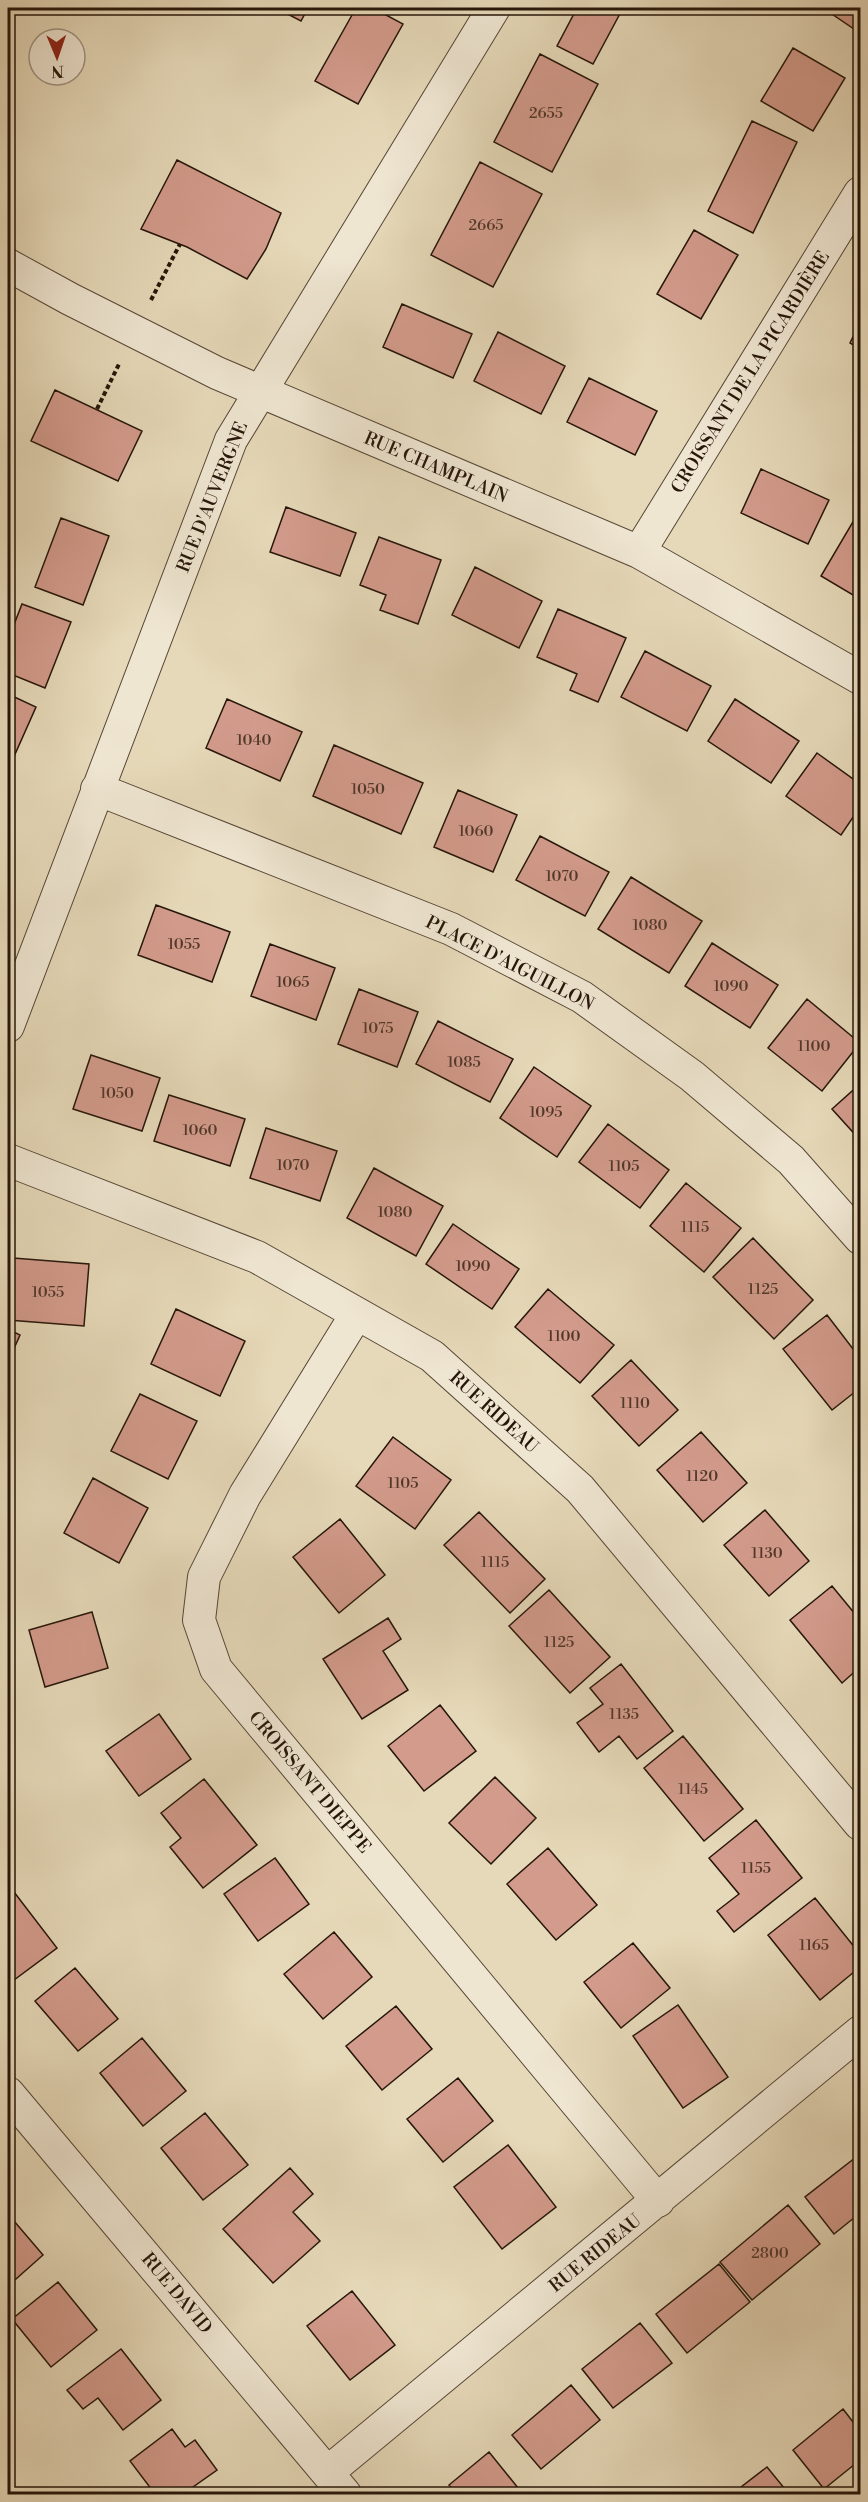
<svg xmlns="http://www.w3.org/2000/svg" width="868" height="2502" font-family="'Libre Bodoni',serif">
	<rect width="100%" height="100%" fill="#e6d9b9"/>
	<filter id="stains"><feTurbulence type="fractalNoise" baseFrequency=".00333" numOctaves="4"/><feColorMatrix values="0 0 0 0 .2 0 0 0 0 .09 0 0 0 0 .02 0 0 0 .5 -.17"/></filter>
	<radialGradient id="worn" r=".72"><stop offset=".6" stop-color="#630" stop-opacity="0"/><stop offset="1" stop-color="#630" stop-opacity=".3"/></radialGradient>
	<path fill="#d39b8c" stroke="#26160a" stroke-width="1.5" d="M276 8H308L301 21Z
		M356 8H373L403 24 358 104 315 81Z
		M577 8H623L593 64 557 46Z
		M827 8H860V33L826 10Z
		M793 48 845 78 813 131 761 101Z
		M540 54 598 84 552 172 494 142Z
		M752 121 797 142 753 233 708 211Z
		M177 160 281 213 266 249 247 279 187 247 141 229Z
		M480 162 542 194 493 287 431 255Z
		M694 230 738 255 701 319 657 294Z
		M402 304 472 334 453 378 383 347Z
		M860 322V349L850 343Z
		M498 332 565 366 541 414 474 381Z
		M589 378 657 411 635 455 567 422Z
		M55 390 142 431 118 481 31 441Z
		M8 432 13 434 8 447Z
		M761 469 829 500 808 544 741 513Z
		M286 507 356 533 340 576 270 552Z
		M61 518 109 536 83 605 35 587Z
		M854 520 860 524V594L858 598 821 576Z
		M379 537 441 560 418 624 380 610 386 595 360 585Z
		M475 567 542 601 519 648 452 615Z
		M22 604 71 622 45 688 8 673V640Z
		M558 609 626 638 598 702 570 690 577 674 537 657Z
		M645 651 711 686 687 731 621 697Z
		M8 694 36 707 8 770Z
		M227 699 302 732 280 781 206 748Z
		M735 699 799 741 771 783 708 741Z
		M334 745 423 783 401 834 313 796Z
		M817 753 860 784V807L841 835 786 796Z
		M8 790 12 792 8 804Z
		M458 790 517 815 493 872 434 847Z
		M540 836 609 872 585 916 516 880Z
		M631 877 702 921 669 973 598 929Z
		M156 905 230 932 212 982 138 955Z
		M712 943 778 985 750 1028 685 986Z
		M270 944 335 968 316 1020 251 996Z
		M359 989 418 1012 397 1067 338 1044Z
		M807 999 860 1043 822 1091 768 1048Z
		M438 1021 513 1059 490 1102 416 1064Z
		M91 1055 160 1078 142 1131 73 1109Z
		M534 1067 591 1106 557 1157 500 1118Z
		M860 1084V1140L832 1109Z
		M169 1095 245 1119 230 1166 154 1141Z
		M608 1124 669 1170 640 1208 579 1162Z
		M266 1128 337 1151 320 1201 250 1178Z
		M374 1168 443 1206 416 1256 347 1218Z
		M686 1183 741 1228 704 1272 650 1226Z
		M453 1224 519 1269 492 1309 426 1264Z
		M753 1238 813 1300 774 1339 713 1277Z
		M13 1258 89 1264 84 1326 8 1320Z
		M548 1289 614 1345 580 1383 515 1327Z
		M176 1309 245 1341 220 1396 151 1364Z
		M827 1315 860 1358V1388L832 1410 783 1349Z
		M8 1329 20 1335 8 1362Z
		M631 1360 678 1410 639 1446 592 1396Z
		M140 1394 197 1421 168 1479 111 1451Z
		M860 1421V1434L854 1426Z
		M701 1432 747 1483 703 1522 657 1470Z
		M393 1437 451 1480 415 1529 356 1486Z
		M93 1478 148 1508 119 1563 64 1533Z
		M765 1510 809 1561 769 1596 724 1545Z
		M479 1512 545 1579 510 1613 444 1545Z
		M340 1519 385 1575 339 1613 293 1557Z
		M832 1586 860 1620V1667L842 1683 790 1620Z
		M549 1590 610 1657 570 1693 509 1626Z
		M92 1612 108 1668 45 1687 29 1630Z
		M388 1618 401 1639 383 1651 408 1690 362 1719 323 1659Z
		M621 1664 673 1731 637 1759 619 1736 599 1752 577 1723 603 1704 590 1688Z
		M860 1693V1705L855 1697Z
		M440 1705 476 1751 424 1791 388 1746Z
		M159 1714 191 1759 139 1796 106 1751Z
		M683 1736 743 1809 704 1841 644 1768Z
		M495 1777 536 1818 491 1864 449 1823Z
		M204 1779 257 1845 203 1888 170 1847 181 1838 161 1813Z
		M756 1820 802 1878 734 1932 717 1911 739 1894 709 1858Z
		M548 1848 597 1905 556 1940 507 1884Z
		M275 1858 309 1904 258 1941 224 1894Z
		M14 1892 57 1948 14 1980 8 1972V1897Z
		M815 1898 860 1954V1967L820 2000 768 1935Z
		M334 1932 372 1977 323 2019 284 1974Z
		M633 1943 670 1988 621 2028 584 1982Z
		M75 1968 118 2019 78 2051 35 2001Z
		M678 2005 728 2077 683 2108 633 2036Z
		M396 2006 432 2049 382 2090 346 2046Z
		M142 2038 186 2091 143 2126 100 2073Z
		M458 2078 493 2121 443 2162 407 2119Z
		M205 2113 248 2165 203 2200 161 2148Z
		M508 2145 556 2207 502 2249 454 2187Z
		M860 2154V2213L834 2234 805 2197Z
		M290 2168 313 2194 293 2212 320 2241 273 2283 223 2229Z
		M788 2205 820 2244 752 2300 720 2262Z
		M8 2214 43 2255 8 2286Z
		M719 2264 750 2302 687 2353 656 2314Z
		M58 2282 97 2330 51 2367 12 2319Z
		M352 2291 395 2345 350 2380 307 2326Z
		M640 2323 672 2363 613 2408 582 2369Z
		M121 2349 161 2400 123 2430 98 2398 83 2409 67 2390Z
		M571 2385 600 2420 541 2469 512 2435Z
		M843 2409 860 2431V2460L824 2489 793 2450Z
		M172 2429 185 2447 195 2440 217 2470 183 2494H155L130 2461Z
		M489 2452 523 2494H457L449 2485Z
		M767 2467 789 2494H732Z"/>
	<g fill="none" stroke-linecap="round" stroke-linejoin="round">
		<g stroke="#564736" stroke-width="34">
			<path id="minor" d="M8 265 70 299 217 373 639 552 860 678
				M639 552 860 193
				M97 789 451 929 582 997 692 1076 791 1160 860 1238
				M8 1026 231 440 494 8
				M8 1160 257 1257 432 1356 580 1489 860 1824
				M356 1315 245 1495 204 1577 199 1620 216 1669 658 2201
				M8 2093 345 2494
				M328 2472 860 2032"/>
		</g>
		<path stroke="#26160a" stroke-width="4" stroke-dasharray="4.5 3" stroke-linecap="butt" d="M151 300 180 244
			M97 409 120 362"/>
		<use href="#minor" stroke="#efe6d2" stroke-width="32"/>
	</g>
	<g text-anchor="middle" stroke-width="4.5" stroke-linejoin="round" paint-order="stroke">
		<g font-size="15" fill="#51372a">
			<text x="546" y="118">2655</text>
			<text x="486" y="230">2665</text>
			<text x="254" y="745">1040</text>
			<text x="368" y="794">1050</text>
			<text x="476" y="836">1060</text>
			<text x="562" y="881">1070</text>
			<text x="650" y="930">1080</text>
			<text x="184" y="949">1055</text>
			<text x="293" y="987">1065</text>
			<text x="731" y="991">1090</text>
			<text x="378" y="1033">1075</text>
			<text x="814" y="1051">1100</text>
			<text x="464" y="1067">1085</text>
			<text x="117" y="1098">1050</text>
			<text x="546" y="1117">1095</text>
			<text x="200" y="1135">1060</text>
			<text x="293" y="1170">1070</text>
			<text x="624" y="1171">1105</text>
			<text x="395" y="1217">1080</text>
			<text x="695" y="1232">1115</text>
			<text x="473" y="1271">1090</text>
			<text x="763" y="1294">1125</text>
			<text x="48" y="1297">1055</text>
			<text x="564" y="1341">1100</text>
			<text x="635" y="1408">1110</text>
			<text x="702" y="1481">1120</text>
			<text x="403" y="1488">1105</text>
			<text x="767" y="1558">1130</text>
			<text x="495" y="1567">1115</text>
			<text x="559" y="1647">1125</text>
			<text x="624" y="1719">1135</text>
			<text x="693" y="1794">1145</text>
			<text x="756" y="1873">1155</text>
			<text x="814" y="1950">1165</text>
			<text x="770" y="2258">2800</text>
		</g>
		<g font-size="18" fill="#26160a" stroke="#efe6d2">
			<text transform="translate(750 372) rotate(-58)" y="6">CROISSANT DE LA PICARDIÈRE</text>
			<text transform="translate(436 467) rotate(23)" y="6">RUE CHAMPLAIN</text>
			<text transform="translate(212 497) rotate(-68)" y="6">RUE D'AUVERGNE</text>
			<text transform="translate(510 963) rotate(27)" y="6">PLACE D'AIGUILLON</text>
			<text transform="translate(494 1412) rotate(42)" y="6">RUE RIDEAU</text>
			<text transform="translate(310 1782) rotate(50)" y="6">CROISSANT DIEPPE</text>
			<text transform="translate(595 2253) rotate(-39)" y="6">RUE RIDEAU</text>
			<text transform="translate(177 2293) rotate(50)" y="6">RUE DAVID</text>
		</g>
	</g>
	<rect width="868" height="2502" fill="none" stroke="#e6d9b9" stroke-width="30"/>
	<rect x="9" y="9" width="850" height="2484" fill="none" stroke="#26160a" stroke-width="3"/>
	<rect x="15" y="15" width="838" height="2472" fill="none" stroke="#26160a" stroke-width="1.5"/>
	<g transform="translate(57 57) rotate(178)"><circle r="28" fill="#efe6d2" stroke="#9f9382" stroke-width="1.5"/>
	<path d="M0-4.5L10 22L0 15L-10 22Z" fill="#8f2418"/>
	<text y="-9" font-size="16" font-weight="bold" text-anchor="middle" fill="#26160a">N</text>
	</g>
	<rect width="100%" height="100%" filter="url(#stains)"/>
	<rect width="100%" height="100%" fill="url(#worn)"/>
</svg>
